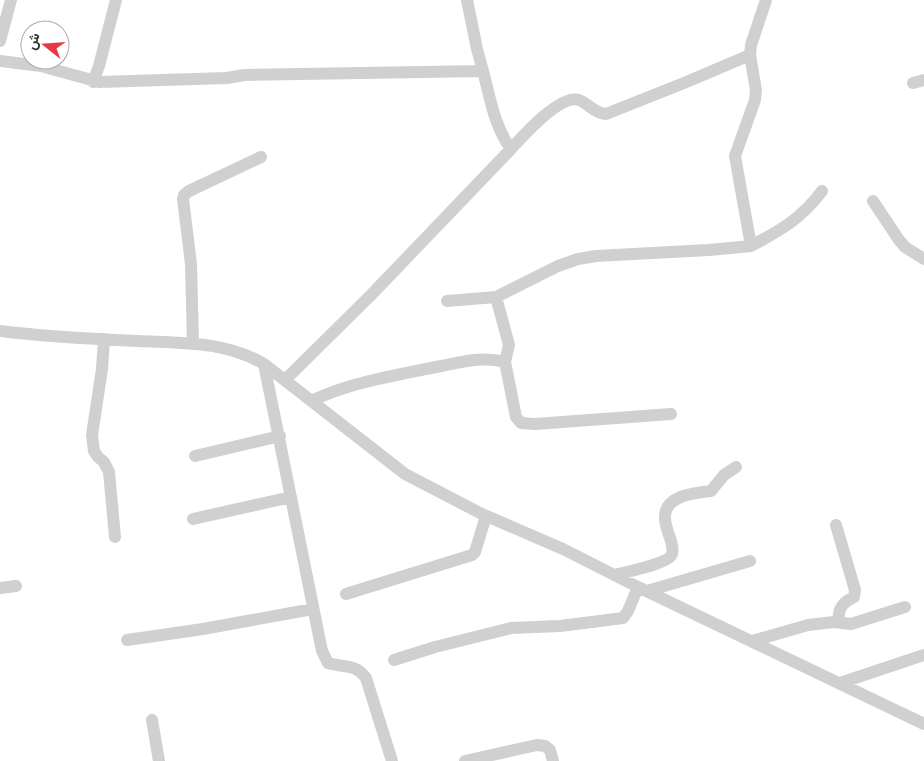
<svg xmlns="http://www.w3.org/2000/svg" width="924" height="761" font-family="Cabin,Vazirmatn,sans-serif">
	<rect width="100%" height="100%" fill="#fff"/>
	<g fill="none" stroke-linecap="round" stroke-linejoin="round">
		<path stroke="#d0d0d0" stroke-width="12" d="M467 0 477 49 483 71
			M0 41 11 0
			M0 61 41 66 99 82 227 78 244 75 483 71C490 97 494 126 511 149 523 136 560 94 579 100 589 104 594 113 606 114L684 83 750 55
			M93 82 99 66 116 0
			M913 83 924 80
			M873 201 899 240 905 247 924 259
			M751 246C781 230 801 219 822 191
			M447 301 496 297
			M0 331C46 337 92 339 138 341 182 343 225 341 264 364L405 474 482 514 563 549 638 587 924 724
			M104 339 102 369 92 435 94 451 98 457 104 462 109 472 115 537
			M193 343 191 264 183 199 184 195 189 191 261 157
			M505 362 516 417 521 423 535 424 671 414
			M264 364 322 651 328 663C344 668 355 663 366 678L392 761
			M285 380 371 295 511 149
			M311 401C351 382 397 375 441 366 462 362 484 356 505 362L509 345 496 297 558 266 578 259 596 256 709 250 751 246 735 156 755 100 756 90 750 55 751 45 766 0
			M195 456 280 436
			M193 519 291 497
			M836 525 855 590 854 597C843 602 837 609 839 622
			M615 575C626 572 665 564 671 556 674 552 672 546 671 541 669 534 665 526 665 518 664 495 695 493 711 491L724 475 736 467
			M0 588 16 586
			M647 591 750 561
			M346 594 472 555 475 552 486 516
			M127 640 203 629 313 609
			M752 641 808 625 834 622 851 624 905 607
			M394 660 435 647 511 628 560 626 623 618 628 611 638 587
			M840 683 924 655
			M152 720 159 761
			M465 761 537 745 545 746 550 750 553 761"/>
	</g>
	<g transform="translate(45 45) rotate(287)"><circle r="24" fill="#ffffff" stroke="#adadad"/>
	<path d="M0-4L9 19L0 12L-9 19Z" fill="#e63946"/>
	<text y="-8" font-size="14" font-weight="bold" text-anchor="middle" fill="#333333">ش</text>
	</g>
</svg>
